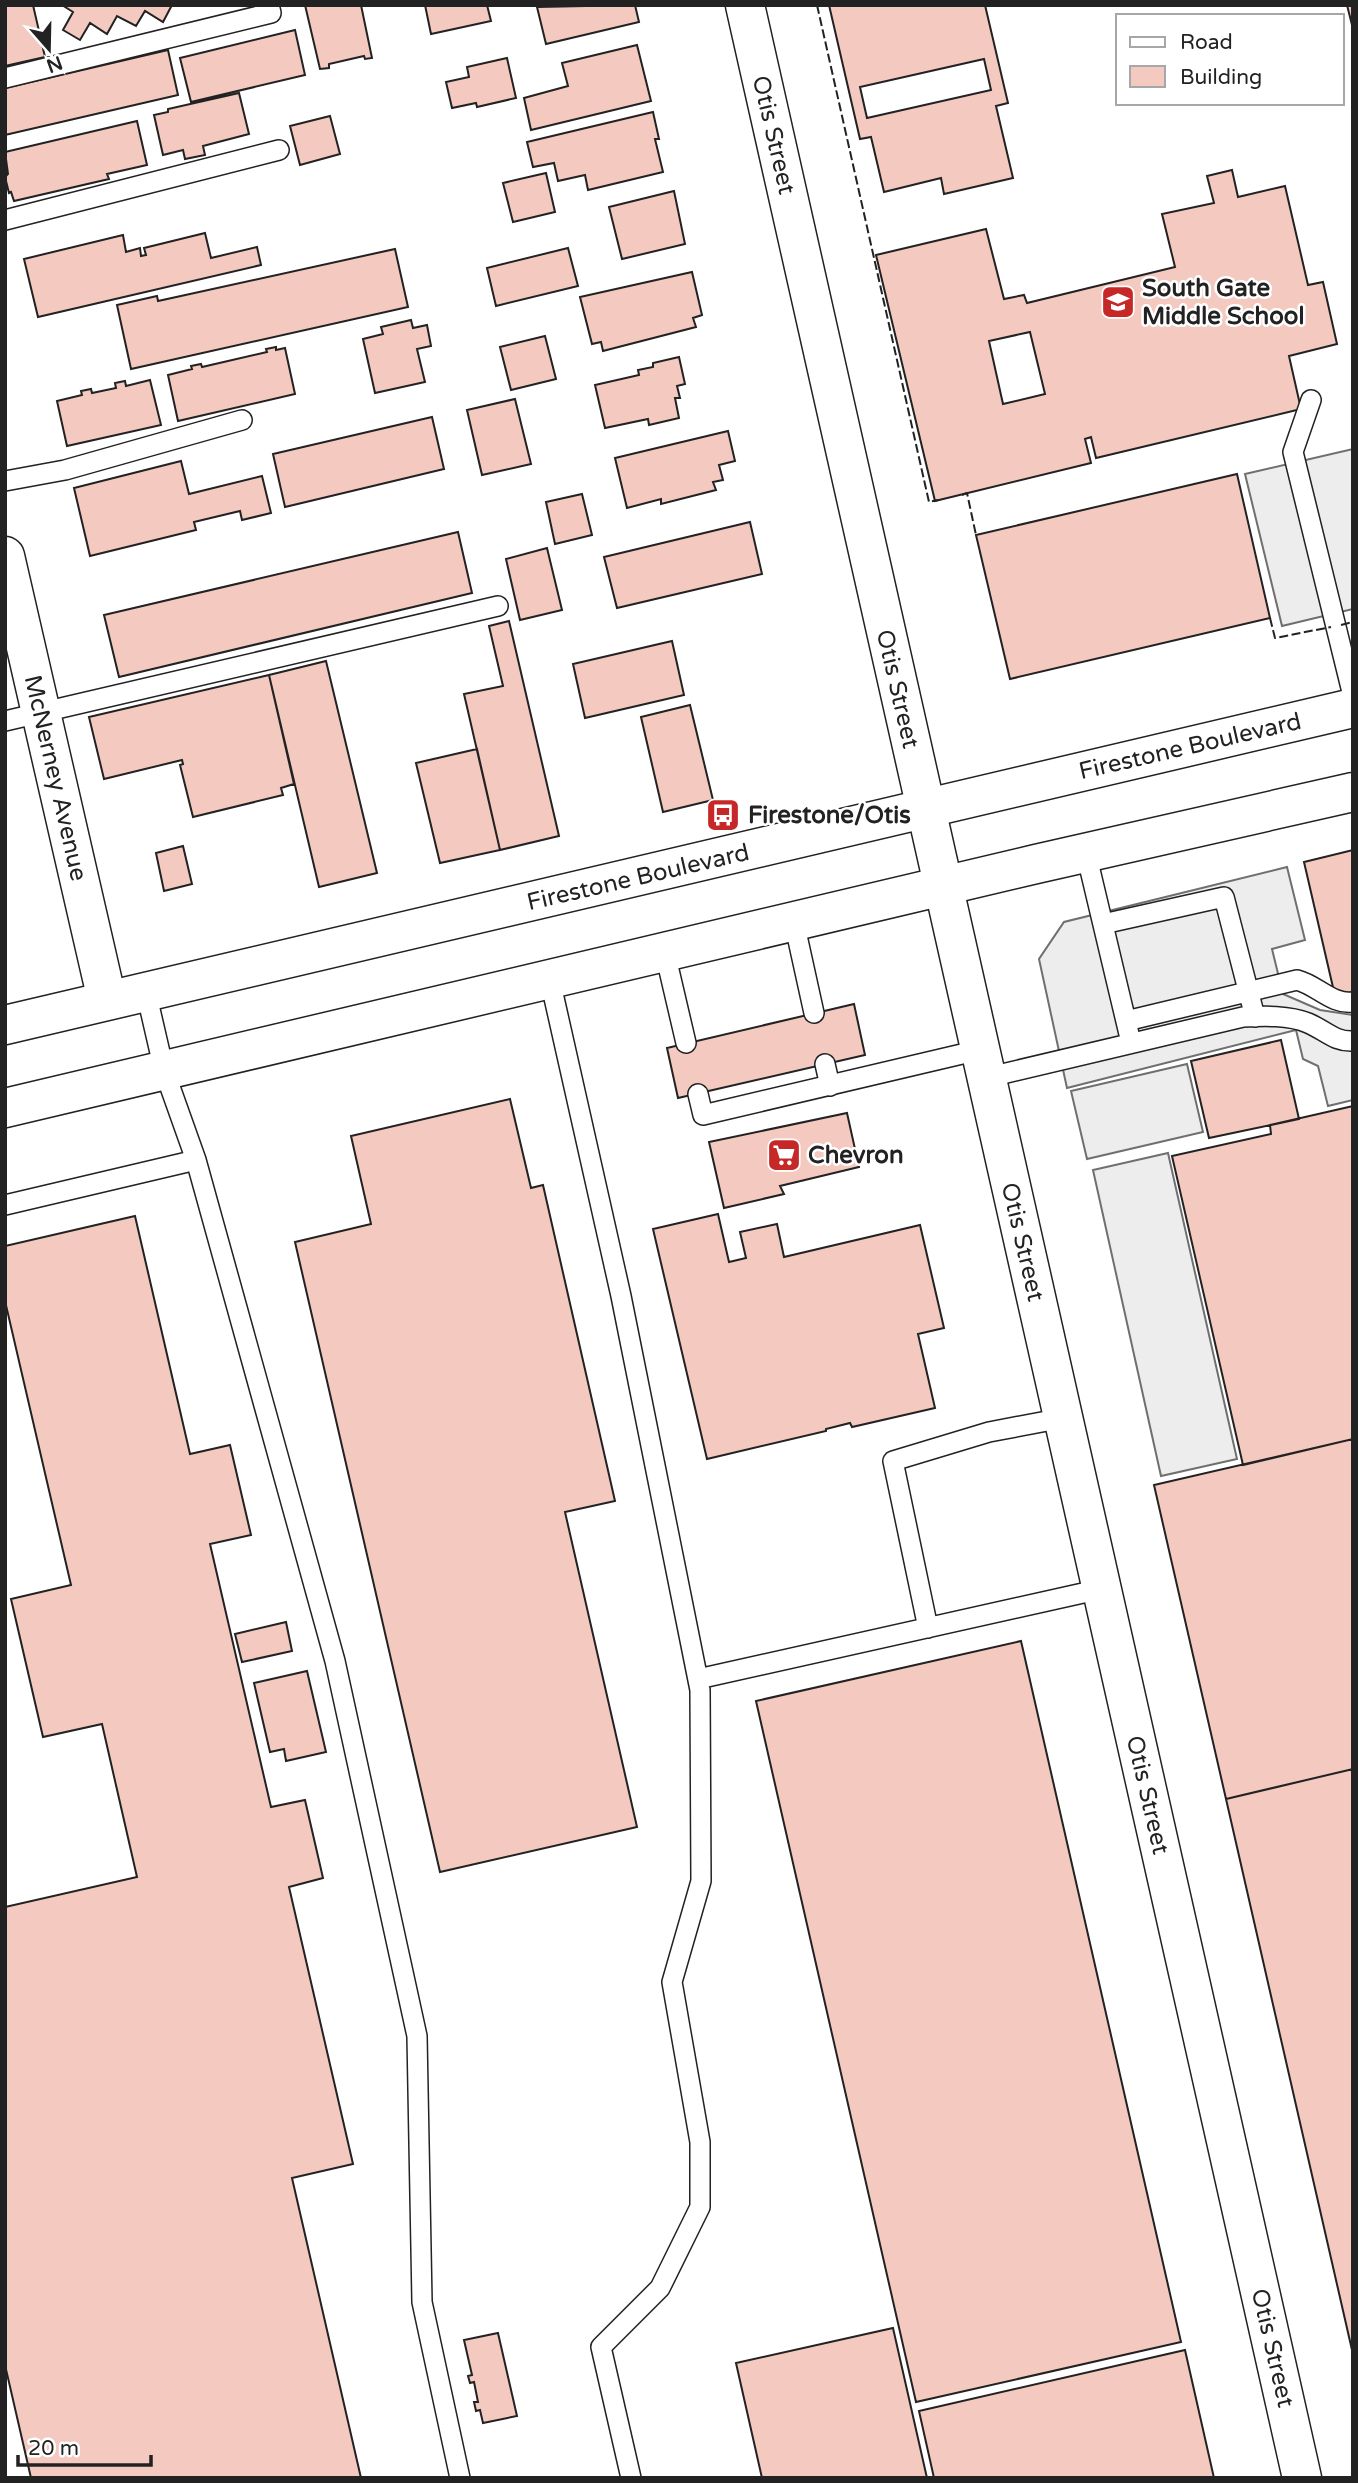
<svg xmlns="http://www.w3.org/2000/svg" width="1358" height="2483" font-family="'Varela Round',sans-serif">
	<rect width="100%" height="100%" fill="#fff"/>
	<path fill="#ededed" stroke="#6f6f6f" stroke-width="2" d="M1353 449V609L1282 626 1245 474Z
		M1287 867 1305 940 1272 949 1283 994 1320 1010 1353 1015V1100L1328 1106 1318 1066 1303 1059 1296 1030 1067 1088 1039 959 1064 922Z
		M1187 1064 1203 1132 1087 1159 1071 1091Z
		M1168 1153 1237 1459 1161 1476 1093 1170Z"/>
	<path fill="#f3c9c0" stroke="#222" stroke-width="2" fill-rule="evenodd" d="M5 5H33L45 57 5 66Z
		M62 5H172L163 22 145 11 136 26 117 16 107 34 90 23 80 40 63 30 73 12Z
		M305 5H361L372 58 365 59 364 56 329 64V68L320 69Z
		M425 5H487L491 21 431 34Z
		M635 5 639 22 546 44 537 7Z
		M829 5H985L1008 103 996 106 1013 178 944 194 941 178 884 192 871 137 860 139ZM984 59 991 90 867 118 860 87Z
		M1347 5H1353V29Z
		M295 30 305 75 191 102 180 58Z
		M637 45 651 101 531 130 524 98 568 86 562 63Z
		M168 50 178 95 5 135V88Z
		M507 58 516 98 477 107 476 103 452 108 446 82 469 77 467 67Z
		M239 93 249 134 203 146 205 155 185 159 183 150 163 155 154 115 168 112V109Z
		M653 112 659 139H655L663 172 588 190 585 175 558 181 554 163 533 167 527 142Z
		M330 116 340 154 300 165 290 126Z
		M137 121 147 165 107 174 109 179 14 201 11 192 9 193 5 177 8 174 5 152Z
		M1232 170 1238 197 1285 186 1308 285 1323 282 1337 344 1289 356 1301 409 1096 458 1091 437 1085 439 1091 463 935 501 876 255 986 229 1004 299 1024 295 1027 303 1175 267 1162 214 1214 203 1207 176ZM1030 332 1045 394 1003 404 989 341Z
		M546 173 555 212 513 222 503 183Z
		M674 191 685 244 622 259 609 207Z
		M205 233 211 258 257 247 261 265 38 317 24 259 123 235 126 252 140 248 141 256 146 255 144 248Z
		M568 248 578 286 496 306 487 268Z
		M395 249 408 307 131 369 117 305 157 296 158 301Z
		M692 272 702 315 693 318 696 327 603 351 601 342 592 344 580 297Z
		M411 320 413 328 427 325 431 346 417 349 425 382 375 393 363 339 383 334 381 327Z
		M545 336 556 379 511 390 500 347Z
		M276 347V350L285 348 295 394 178 421 168 375 192 369 191 366 201 364 202 367 267 352 266 349Z
		M679 357 685 384 677 386 680 398H675L679 418 649 425 648 419 605 428 595 385 639 375 638 370 653 367V363Z
		M150 380 161 425 67 446 57 401 82 395 81 391 91 389 92 393 116 388 115 383 125 381 126 386Z
		M515 399 531 464 482 475 467 410Z
		M432 417 444 469 285 507 273 454Z
		M728 431 735 461 719 465 723 480 713 482 716 490 661 504V499L627 508 615 458Z
		M181 461 189 494 262 476 271 513 242 520 240 511 194 522 196 530 90 556 74 488Z
		M1237 474 1270 618 1010 679 976 535Z
		M582 494 592 535 555 544 546 502Z
		M750 522 762 574 617 608 604 557Z
		M458 532 472 593 119 677 104 615Z
		M547 548 562 610 520 620 506 559Z
		M509 621 559 836 500 850 464 694 503 686 489 626Z
		M672 641 684 695 585 718 573 664Z
		M326 661 377 873 319 887 269 675Z
		M269 675 294 784 281 788 283 795 193 817 180 765 183 764 182 760 104 779 89 717Z
		M690 705 713 800 663 812 641 717Z
		M477 749 500 850 440 863 416 763Z
		M183 846 192 884 164 891 156 853Z
		M1353 850V992L1335 996 1304 862Z
		M854 1004 865 1055 678 1098 667 1048Z
		M1281 1040 1299 1119 1209 1138 1191 1061Z
		M510 1099 531 1188 543 1185 615 1501 565 1512 637 1827 440 1872 295 1242 371 1224 351 1136Z
		M1353 1106V1439L1243 1465 1172 1156 1271 1134 1270 1125Z
		M847 1113 859 1167 780 1186 784 1194 724 1208 709 1142Z
		M718 1214 729 1262 746 1258 740 1232 777 1224 784 1257 920 1225 944 1328 918 1334 935 1408 852 1427 850 1423 826 1429V1431L707 1459 653 1229Z
		M135 1216 190 1454 230 1445 251 1535 210 1544 271 1807 305 1800 323 1878 289 1887 353 2164 292 2178 361 2478H31L5 2365V1907L137 1877 102 1724 43 1737 11 1599 71 1585 5 1301V1246Z
		M1353 1439V1769L1226 1799 1154 1485Z
		M286 1622 292 1651 242 1662 235 1634Z
		M1021 1641 1181 2342 916 2402 756 1701Z
		M307 1671 326 1752 286 1761 284 1749 270 1752 254 1683Z
		M1353 1769V2349L1352 2350 1226 1799Z
		M893 2328 927 2478H762L736 2363Z
		M498 2333 517 2416 483 2423 480 2410 476 2411 474 2402H478L474 2382 470 2383 468 2376 472 2375 464 2340Z
		M1185 2350 1214 2478H934L919 2411Z"/>
	<g fill="none" stroke-linecap="round" stroke-linejoin="round">
		<g stroke="#222" stroke-width="22">
			<path id="service" d="M5 78 271 13 269 5
				M5 220 279 150
				M1311 400 1293 452 1353 696
				M5 481 65 470 242 420
				M5 721 498 606
				M1086 853 1129 1034
				M794 922 814 1013
				M1103 924 1224 897 1255 1017
				M665 953 686 1043
				M550 980 621 1296 700 1690 701 1881 672 1982 700 2142V2207L660 2288 601 2347 631 2478
				M146 992 164 1070 196 1160 335 1661 417 2036 422 2302 460 2478
				M1126 1021 1297 980C1317 985 1332 1005 1353 1002
				M825 1064 830 1086
				M985 1078 1243 1017C1264 1016 1289 1015 1308 1023 1325 1030 1334 1042 1353 1041
				M698 1094 703 1115 979 1050
				M5 1205 196 1160
				M928 1628 893 1461 989 1432 1063 1418
				M698 1679 1101 1589"/>
		</g>
		<g stroke="#222" stroke-width="41">
			<path id="minor" d="M5 556 107 1000"/>
		</g>
		<g stroke="#222" stroke-width="41">
			<path id="secondary" d="M745 5 1302 2478"/>
		</g>
		<g stroke="#222" stroke-width="41">
			<path id="primary" d="M5 1025 1353 708
				M5 1108 1036 864 1353 792"/>
		</g>
		<use href="#service" stroke="#fff" stroke-width="19"/>
		<use href="#minor" stroke="#fff" stroke-width="38"/>
		<use href="#secondary" stroke="#fff" stroke-width="38"/>
		<use href="#primary" stroke="#fff" stroke-width="38"/>
		<path stroke="#222" stroke-width="2" stroke-dasharray="9 3.5" stroke-linecap="butt" d="M817 5 929 502 938 500
			M962 495 967 493 976 535
			M1270 618 1275 638 1331 627
			M1341 625 1353 622"/>
	</g>
	<defs>
		<g id="school-square" transform="scale(1.75)"><rect x="-9" y="-9" width="18" height="18" rx="4" fill="#c62828" stroke="#fff"/><path d="M0-5L7-2L0 1L-7-2ZM-4 1L0 2.5L4 1V4Q0 6-4 4Z" fill="#fff"/></g>
		<g id="bus-square" transform="scale(1.75)"><rect x="-9" y="-9" width="18" height="18" rx="4" fill="#c62828" stroke="#fff"/><path d="M-5-6H5V4H4V6H2V4H-2V6H-4V4H-5ZM-3.5-4V0h7V-4ZM-3.5 1.2v1.5H-2V1.2ZM2 1.2v1.5H3.5V1.2Z" fill="#fff"/></g>
		<g id="supermarket-square" transform="scale(1.75)"><rect x="-9" y="-9" width="18" height="18" rx="4" fill="#c62828" stroke="#fff"/><path d="M-6-5.5h2.5l.6 2H6L4.5 2H-2.5L-4.4-4H-6ZM-1.5 3.2a1.3 1.3 0 1 0 .1 0ZM3 3.2a1.3 1.3 0 1 0 .1 0Z" fill="#fff"/></g>
	</defs>
	<g fill-rule="evenodd">
		<use href="#school-square" x="1118" y="302"/>
		<use href="#bus-square" x="723" y="815"/>
		<use href="#supermarket-square" x="784" y="1155"/>
	</g>
	<g text-anchor="middle" stroke-width="5" stroke-linejoin="round" paint-order="stroke">
		<g font-size="24" fill="#222" stroke="#fff">
			<text transform="translate(774 135) rotate(77)" y="8">Otis Street</text>
			<text transform="translate(898 689) rotate(77)" y="8">Otis Street</text>
			<text transform="translate(1190 746) rotate(-13)" y="8">Firestone Boulevard</text>
			<text transform="translate(56 778) rotate(77)" y="8">McNerney Avenue</text>
			<text transform="translate(638 877) rotate(-13)" y="8">Firestone Boulevard</text>
			<text transform="translate(1023 1242) rotate(77)" y="8">Otis Street</text>
			<text transform="translate(1148 1795) rotate(77)" y="8">Otis Street</text>
			<text transform="translate(1273 2348) rotate(77)" y="8">Otis Street</text>
		</g>
		<g font-size="24" font-weight="bold" fill="#222" stroke="#fff" text-anchor="start">
			<text x="1142" y="296">South Gate<tspan x="1142" dy="28">Middle School</tspan></text>
			<text x="748" y="823">Firestone/Otis</text>
			<text x="808" y="1163">Chevron</text>
		</g>
	</g>
	<rect width="1358" height="2483" fill="none" stroke="#222222" stroke-width="14"/>
	<rect x="1116" y="14" width="228" height="91" fill="#ffffff" stroke="#a7a7a7" stroke-width="2"/>
	<rect x="1130" y="37" width="35" height="10" fill="#ffffff" stroke="#a7a7a7" stroke-width="2"/>
	<text x="1180" y="49" font-size="21" fill="#222222">Road</text>
	<rect x="1130" y="66" width="35" height="21" fill="#f3c9c0" stroke="#a7a7a7" stroke-width="2"/>
	<text x="1180" y="84" font-size="21" fill="#222222">Building</text>
	<g transform="translate(49 49) rotate(160)" stroke="#ffffff" stroke-width="5" paint-order="stroke">
	<path d="M0-5L12 26L0 18L-12 26Z" fill="#222222"/>
	<text y="-10" font-size="19" font-weight="bold" text-anchor="middle" fill="#222222">N</text>
	</g>
	<path d="M18 2455v10h133v-10" fill="none" stroke="#222222" stroke-width="3.5"/>
	<text x="28" y="2455" font-size="21" fill="#222222" stroke="#ffffff" stroke-width="5" paint-order="stroke">20 m</text>
</svg>
